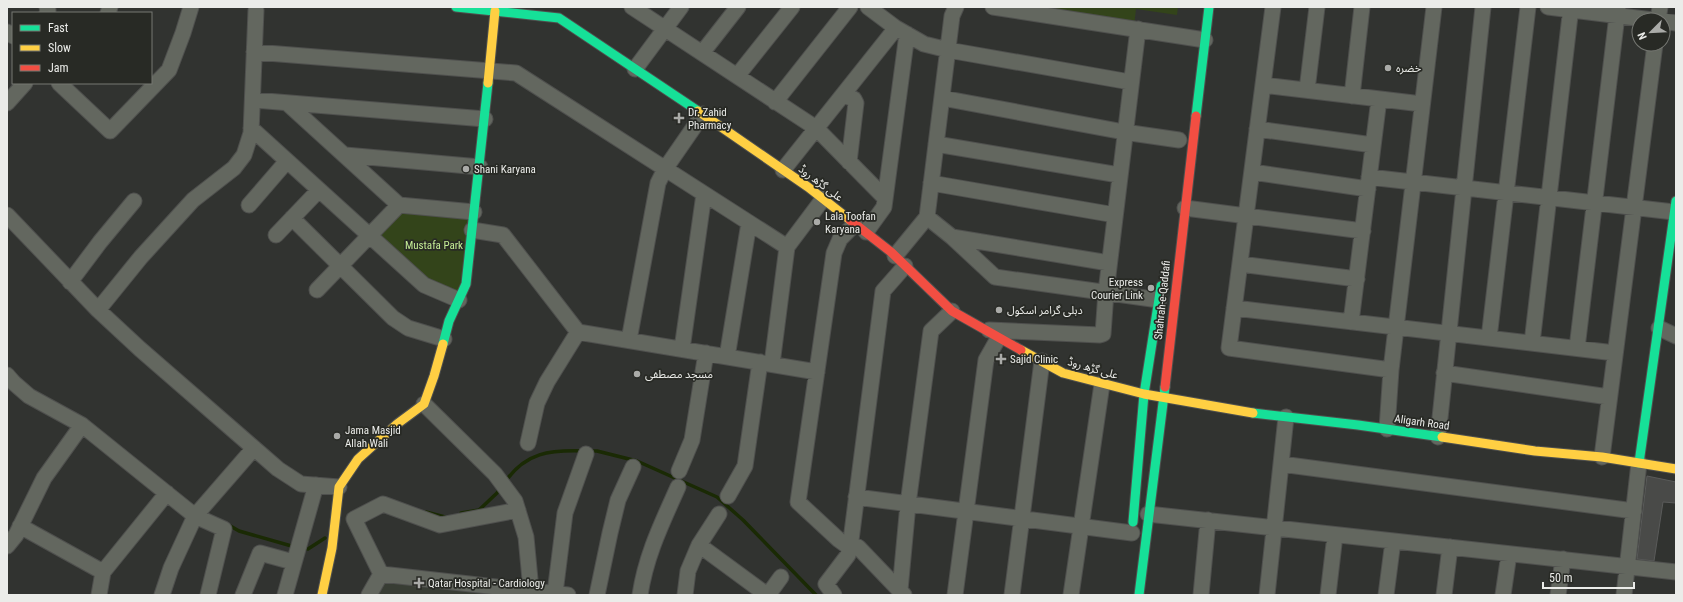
<svg xmlns="http://www.w3.org/2000/svg" width="1683" height="602" font-family="'Roboto Condensed','Noto Sans Arabic',sans-serif">
	<rect width="100%" height="100%" fill="#313330"/>
	<path fill="#383d34" d="M381 574 566 595H369Z"/>
	<path fill="#33441a" d="M1016 7H1178L1177 15 1136 9 1134 26Z
		M399 205 474 212 459 300 424 285 369 236Z"/>
	<g fill="none" stroke-linecap="round" stroke-linejoin="round">
		<path stroke="#1a2a04" stroke-width="3.5" d="M590 451H597L637 461 717 497 743 520 816 595
			M505 482C526 452 550 450 583 451
			M426 512 445 517
			M461 513 479 510 497 493 501 487
			M227 524 239 531 295 547
			M303 548 308 549 325 538"/>
	</g>
	<path fill="#494a48" stroke="#5a5b5a" d="M1647 476 1676 482V503L1663 502 1654 561 1637 559Z"/>
	<g fill="none" stroke-linecap="round" stroke-linejoin="round">
		<g stroke="#4f504e" stroke-width="17">
			<path id="street" d="M632 7 816 128 885 198
				M868 7 896 28 924 44 948 50 1130 82
				M993 7 1205 40
				M1273 7 1229 348 1391 370
				M1548 7 1653 20
				M47 13 48 10 47 7
				M108 13 110 7
				M1658 20 1660 7
				M1663 21 1676 23
				M7 32 13 36
				M254 52 516 73 787 247
				M702 53 738 7
				M635 69 681 7
				M737 76 792 7
				M59 83 110 131 169 70 183 33 191 7
				M1263 85 1422 104
				M1307 90 1317 7
				M843 95 854 99 856 103 849 162
				M1352 96 1362 7
				M942 98 1124 132 1179 140
				M253 100 485 119
				M775 102 850 7
				M7 103 25 83
				M287 103 399 205 474 212
				M251 128 424 285 459 300
				M1257 129 1373 145
				M936 144 1119 175
				M345 155 480 167
				M783 170 896 28
				M1252 172 1368 189
				M1369 177 1674 212
				M931 183 1115 215
				M249 205 287 161
				M1185 208 1363 231
				M7 215 98 310 140 349 278 469 301 484 339 487
				M927 217 952 237 995 277 1159 300
				M292 218 393 318 408 328 444 339
				M855 224 840 239 834 253 798 502 839 540 850 548 858 547 904 595
				M472 230 503 235 578 332 817 372
				M866 232 884 207 907 34
				M276 235 319 190
				M952 237 1109 263
				M895 256 927 217 952 16 956 7
				M1240 264 1357 279
				M70 282 100 242 134 201
				M317 290 399 205
				M1234 308 1615 353
				M98 310 141 257 193 200 234 168 244 155 251 133 256 10
				M1351 322 1379 99
				M1659 328 1676 336
				M989 330 1100 335 1103 334 1106 292 1138 29
				M1489 338 1528 7
				M629 340 658 183 665 169 703 114
				M1532 343 1571 7
				M1577 348 1618 7
				M682 349 704 194
				M727 357 749 223
				M772 364 787 247 823 199
				M1444 373 1609 397
				M7 375 14 383 29 396 82 425 195 516 224 529 208 595
				M424 404 495 474 515 501 526 537 531 590
				M1387 429 1391 370 1434 7
				M1438 437 1483 7
				M528 443 537 403 547 382 578 332
				M1602 457 1655 44
				M1281 464 1634 511
				M679 471 692 440 706 353
				M728 496 745 466 760 362
				M856 497 1132 533
				M1148 514 1676 572
				M20 526 103 572
				M699 545 767 595
				M7 546 16 535 44 478 82 425
				M381 574 354 519 383 504 440 525 518 510
				M900 590 908 504 931 331 952 311
				M555 593 565 513 586 454
				M99 595 103 572 167 493
				M162 595 171 568 195 516 254 448
				M243 595 260 553 293 562
				M285 595 316 485
				M369 595 381 574 568 595
				M597 595 610 533 618 500 633 467
				M640 595C646 555 662 523 678 487
				M685 595 688 571 699 545 719 514
				M768 595 781 577
				M834 595 826 584 848 555 850 548 883 291 905 266
				M955 595 986 360 999 337
				M1012 595 1042 361
				M1071 595 1102 384
				M1201 595 1208 520
				M1267 595 1286 417
				M1328 595 1335 535
				M1386 595 1393 541
				M1444 595 1450 547
				M1503 595 1509 554
				M1558 595 1563 559
				M1624 595 1639 463"/>
		</g>
		<g stroke="#4f504e" stroke-width="11">
			<path id="fast" d="M456 7 559 18 698 111
				M1196 116 1209 7
				M443 344 449 321 466 284 488 83
				M1253 413 1358 425 1442 437
				M1639 463 1676 201
				M1133 522 1144 394 1161 286
				M1139 595 1165 387"/>
		</g>
		<g stroke="#4f504e" stroke-width="11">
			<path id="slow" d="M488 83 495 11
				M698 111 808 187 850 220
				M1021 350 1063 373 1144 394 1253 413
				M1442 437 1535 451 1602 457 1676 469
				M322 595 332 548 339 487 358 459 397 424 424 404 434 376 443 344"/>
		</g>
		<g stroke="#4f504e" stroke-width="11">
			<path id="jam" d="M850 220 891 252 952 311 1021 350
				M1165 387 1196 116"/>
		</g>
		<use href="#street" stroke="#63675f" stroke-width="15"/>
		<use href="#fast" stroke="#16e098" stroke-width="9"/>
		<use href="#slow" stroke="#ffcf43" stroke-width="9"/>
		<use href="#jam" stroke="#f24e42" stroke-width="9"/>
	</g>
	<g fill="#aaaba8" stroke="#282a25" stroke-width="1.5">
		<circle cx="1388" cy="68" r="4"/>
		<path d="M677 112h4v4h4v4h-4v4h-4v-4h-4v-4h4z"/>
		<circle cx="466" cy="169" r="4"/>
		<circle cx="817" cy="222" r="4"/>
		<circle cx="1151" cy="288" r="4"/>
		<circle cx="999" cy="310" r="4"/>
		<path d="M999 353h4v4h4v4h-4v4h-4v-4h-4v-4h4z"/>
		<circle cx="637" cy="374" r="4"/>
		<circle cx="337" cy="436" r="4"/>
		<path d="M417 577h4v4h4v4h-4v4h-4v-4h-4v-4h4z"/>
	</g>
	<g text-anchor="middle" stroke-width="3.5" stroke-linejoin="round" paint-order="stroke">
		<g font-size="11" fill="#ebece9" stroke="#282a25" text-anchor="start">
			<text x="1396" y="72">خضرہ</text>
			<text x="688" y="116">Dr. Zahid<tspan x="688" dy="13">Pharmacy</tspan></text>
			<text x="474" y="173">Shani Karyana</text>
			<text x="825" y="220">Lala Toofan<tspan x="825" dy="13">Karyana</tspan></text>
			<text x="1143" y="286" text-anchor="end">Express<tspan x="1143" dy="13">Courier Link</tspan></text>
			<text x="1007" y="314">دہلی گرامر اسکول</text>
			<text x="1010" y="363">Sajid Clinic</text>
			<text x="645" y="378">مسجد مصطفی</text>
			<text x="345" y="434">Jama Masjid<tspan x="345" dy="13">Allah Wali</tspan></text>
			<text x="428" y="587">Qatar Hospital - Cardiology</text>
		</g>
		<g font-size="11" fill="#ebece9" stroke="#282a25">
			<text transform="translate(821 183) rotate(37)" y="4">علی گڑھ روڈ</text>
			<text transform="translate(1162 300) rotate(-84)" y="4">Shahrah-e-Qaddafi</text>
			<text transform="translate(1093 368) rotate(16)" y="4">علی گڑھ روڈ</text>
			<text transform="translate(1422 422) rotate(8)" y="4">Aligarh Road</text>
		</g>
		<g font-size="11" fill="#c4ec95" stroke="#282a25">
			<text x="434" y="249">Mustafa Park</text>
		</g>
	</g>
	<rect width="1683" height="602" fill="none" stroke="#ebece9" stroke-width="16"/>
	<rect x="12" y="12" width="140" height="72" fill="#282a25" stroke="#767873"/>
	<rect x="20" y="25" width="20" height="6" fill="#16e098" stroke="#767873"/>
	<text x="48" y="32" font-size="12" fill="#ebece9">Fast</text>
	<rect x="20" y="45" width="20" height="6" fill="#ffcf43" stroke="#767873"/>
	<text x="48" y="52" font-size="12" fill="#ebece9">Slow</text>
	<rect x="20" y="65" width="20" height="6" fill="#f24e42" stroke="#767873"/>
	<text x="48" y="72" font-size="12" fill="#ebece9">Jam</text>
	<g transform="translate(1651 32) rotate(246)"><circle r="19" fill="#282a25" stroke="#767873"/>
	<path d="M0-3L7 15L0 10L-7 15Z" fill="#aaaba8"/>
	<text y="-6" font-size="11" font-weight="bold" text-anchor="middle" fill="#ebece9">N</text>
	</g>
	<path d="M1543 582v6h91v-6" fill="none" stroke="#ebece9" stroke-width="2"/>
	<text x="1549" y="582" font-size="12" fill="#ebece9" stroke="#282a25" stroke-width="3" paint-order="stroke">50 m</text>
</svg>
